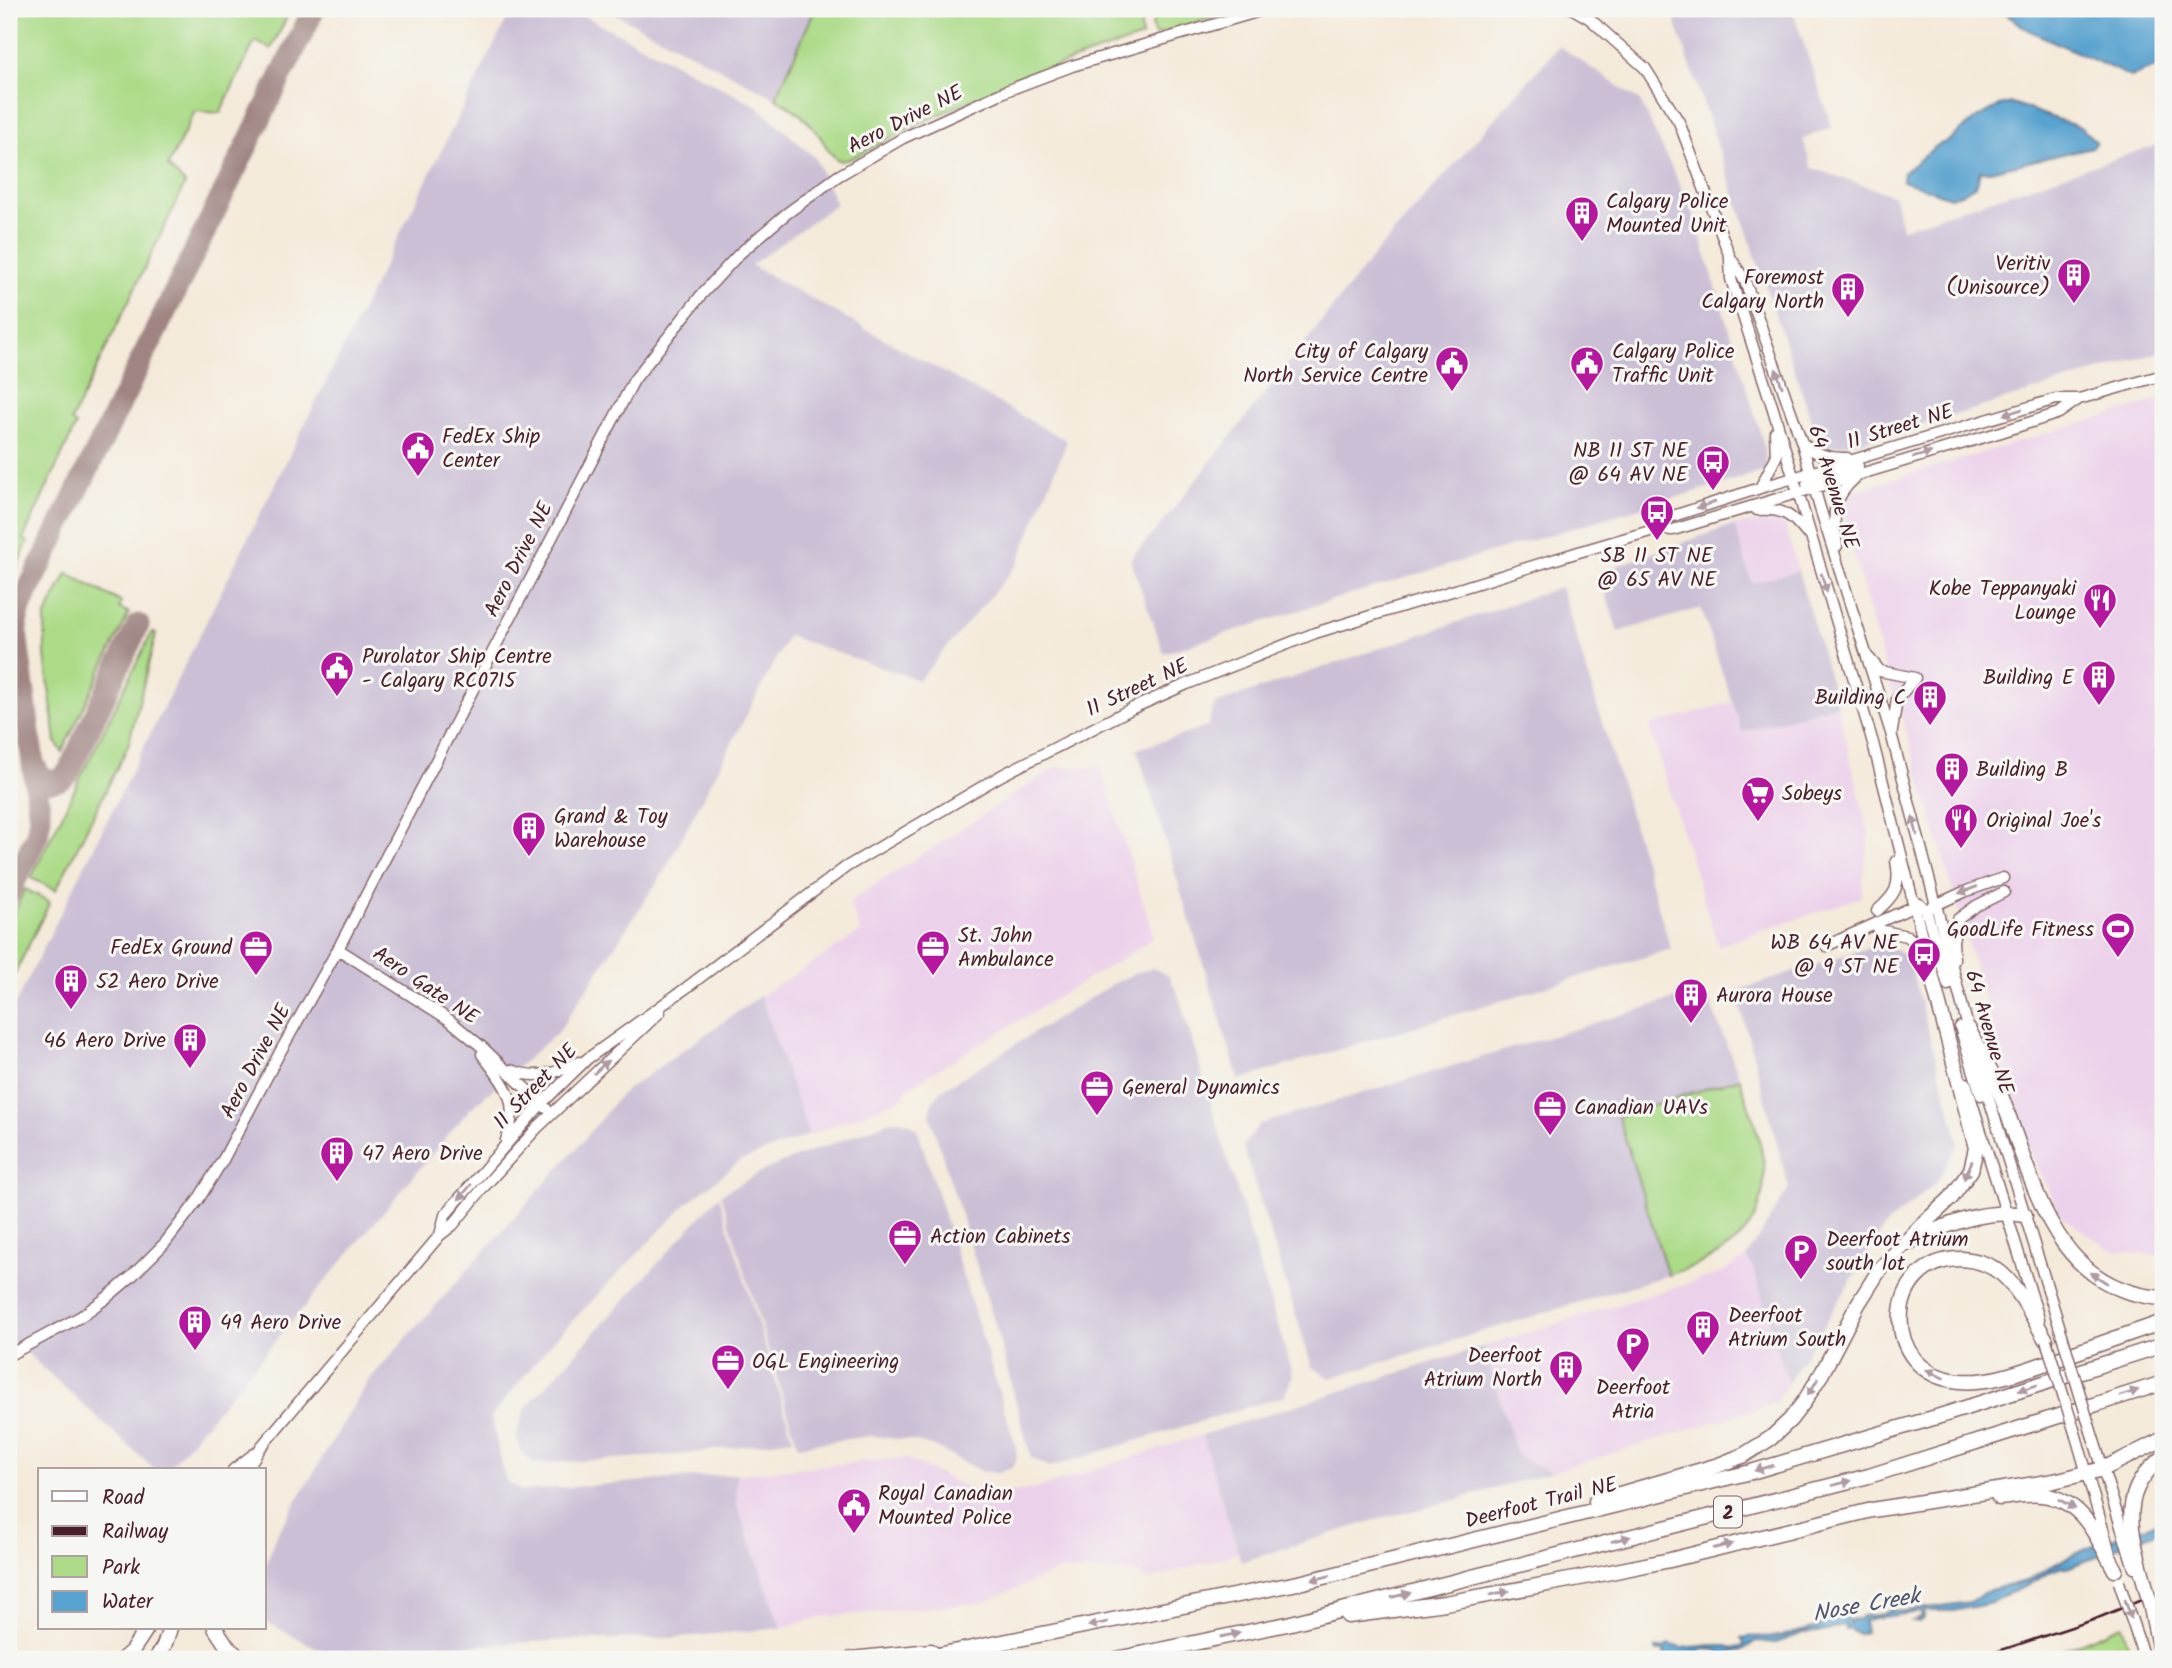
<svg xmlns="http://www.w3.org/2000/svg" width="2172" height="1668" font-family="Kalam,sans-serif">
	<rect width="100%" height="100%" fill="#f6f6f2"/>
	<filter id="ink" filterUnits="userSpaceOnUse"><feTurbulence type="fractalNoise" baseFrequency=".0143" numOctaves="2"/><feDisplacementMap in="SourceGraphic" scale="14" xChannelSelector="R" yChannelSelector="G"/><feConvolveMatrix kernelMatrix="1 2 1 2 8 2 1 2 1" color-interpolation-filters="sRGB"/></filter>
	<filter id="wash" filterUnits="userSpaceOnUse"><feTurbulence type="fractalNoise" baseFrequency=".00686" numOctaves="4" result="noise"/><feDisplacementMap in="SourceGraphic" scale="28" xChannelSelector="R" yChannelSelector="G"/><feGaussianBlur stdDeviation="1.57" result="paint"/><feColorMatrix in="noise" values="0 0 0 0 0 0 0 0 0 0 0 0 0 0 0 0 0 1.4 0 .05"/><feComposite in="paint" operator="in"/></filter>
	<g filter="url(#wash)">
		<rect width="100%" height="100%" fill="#f4eada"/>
		<path fill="#ecd1ea" d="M2163 399V1255L2160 1256 2113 1251 2062 1217 2027 1146 1902 717 1888 681 1845 521V509L1848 499 1857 490Z
			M1784 521 1798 571 1752 583 1734 525Z
			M1731 702 1742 732 1837 705 1869 833 1861 897 1718 946 1649 726Z
			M1101 767 1154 937 1136 950 907 1088 902 1098 809 1135 760 996 861 932 849 902 1055 768Z
			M1746 1258 1753 1267 1788 1383 1775 1403 1552 1472 1517 1456 1484 1346 1721 1273Z
			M1202 1435 1238 1553 1144 1581 1141 1573 1060 1570 982 1603 822 1617 781 1628 737 1505 736 1474 906 1458 981 1495 1035 1489Z"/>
		<path fill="#cbbfd5" d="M512 9H571L757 106 815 158 836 204 751 265 1067 441 1017 565 919 680 788 636 665 870 559 1031 469 1110 167 1470H155L18 1345 9 1351V1017Z
			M606 9H815L776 98Z
			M1671 9H1792L1832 127 1803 139 1812 168 1895 196 1902 229 2163 143V351L1955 415 1862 441 1821 448Z
			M1559 46 1640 101 1694 215 1762 438 1768 470 1348 595 1164 653 1130 559 1160 526 1375 254Z
			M1734 525 1752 583 1798 571 1837 705 1742 732 1701 608 1618 632 1599 572Z
			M1561 587 1671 949 1239 1080 1137 749 1207 727 1215 704Z
			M1883 943 1908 957 1959 1142 1937 1182 1885 1226 1788 1383 1753 1267 1746 1258 1789 1188 1736 991Z
			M1153 968 1169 976 1178 994 1293 1376 1284 1396 1050 1467 1031 1458 996 1327 930 1116 932 1102 942 1090 1111 985 1135 973Z
			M760 996 809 1135 740 1161 686 1204 551 1343 491 1417 506 1481 521 1491 736 1474 737 1505 781 1628 670 1638 566 1640 329 1654 266 1622 264 1612V1573L274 1539 369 1380 582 1142 621 1094Z
			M1678 998H1708L1740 1078 1618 1116 1668 1275 1330 1378 1312 1367 1243 1146 1260 1124Z
			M900 1120 912 1124 918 1131 1016 1447 1017 1459 1011 1468 998 1473 980 1471 935 1447 909 1440 870 1436 798 1446 721 1194 769 1168 891 1121Z
			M719 1196 793 1439 678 1455 535 1464 522 1453 516 1434 525 1409Z
			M1484 1346 1517 1456 1552 1472 1448 1502 1372 1521 1241 1562 1202 1435Z"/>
		<path fill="#acdb88" stroke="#7b7d5a" stroke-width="2" d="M9 9H291L271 49 255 41 220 113 195 111 168 166 185 184 71 421 76 425 23 539 28 542 9 583Z
			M815 9H1139L1142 37C1038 70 946 107 851 159L840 161C828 155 824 140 815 130 804 116 791 106 776 98Z
			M1155 9H1242L1194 23V25L1155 35 1152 28Z
			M67 573 121 602 119 608 129 613 62 752 56 742 55 734 45 656V618Z
			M152 632 156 634 128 746 56 890 31 878Z
			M25 889 50 902 9 985V923Z
			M1740 1078C1748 1107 1764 1143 1764 1173 1765 1235 1720 1259 1668 1275L1618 1116Z
			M2122 1625 2132 1659H2036L2061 1651Z"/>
		<path fill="#58a2cf" stroke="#51607d" stroke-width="2" d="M1999 9H2155L2163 16V67L2155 68 2131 77 2028 30Z
			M2012 103 2082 128 2096 142 2092 147 1990 171H1980L1977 184 1961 194 1950 197 1903 181V173L1936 146 1949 140 1978 117 1999 106Z
			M2163 1520V1529L2070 1567H2063L2052 1571 2027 1586 2000 1597 1992 1603 1953 1611H1925L1924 1618 1919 1622 1913 1621 1921 1618 1922 1615 1920 1612 1874 1618 1864 1621 1866 1632 1858 1634 1848 1628 1845 1629V1624L1826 1631 1804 1633 1776 1643 1756 1641 1741 1651 1730 1652 1725 1656C1714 1645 1696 1649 1687 1659H1658L1663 1658 1665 1651H1656V1648H1664L1670 1644 1681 1648 1713 1645H1725L1733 1648 1744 1645V1642L1741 1638C1755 1635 1767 1638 1780 1636 1793 1634 1806 1629 1819 1627V1625L1826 1621 1831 1622 1843 1616 1848 1618 1850 1623 1852 1619 1858 1620 1862 1616 1878 1615 1890 1610 1905 1611 1970 1602 1990 1590 2030 1580C2033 1576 2038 1575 2043 1572 2074 1550 2127 1534 2163 1520Z"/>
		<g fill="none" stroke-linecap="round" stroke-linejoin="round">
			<path stroke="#9f8482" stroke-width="23" d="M34 765 41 778C51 783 60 782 68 773L138 625
				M9 893 37 835 40 817 17 640 16 622 21 605 314 9"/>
		</g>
	</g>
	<g filter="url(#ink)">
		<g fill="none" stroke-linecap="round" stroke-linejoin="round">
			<g stroke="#866668" stroke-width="13">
				<path id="secondary" d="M1573 9 1590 19 1645 68 1679 122 1730 257 1745 281 1802 443 1819 505 1891 733 1970 1035
					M1730 260 1731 279 1773 409 1873 743 1930 968
					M1802 443C1816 454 1829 459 1847 458
					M1807 484 1858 466
					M1760 488 1776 457 1775 432
					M1757 510C1782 508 1791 514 1806 533
					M1657 529 1667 518 1760 488 2056 399H2079
					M1837 546C1833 516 1831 499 1855 478
					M1869 658 1880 671 1915 678
					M1892 731 1897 699 1915 678
					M1912 900 1920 904 1926 910 1948 985
					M1931 907 1964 892 2003 878
					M1877 911C1895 895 1901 887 1896 861
					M1879 930 1907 936 1924 949
					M1826 946 1917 905
					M338 949 448 1019 482 1047 546 1108
					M1954 959 1953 941 1958 919 1976 906 2004 892
					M1960 1027 1981 1095
					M1974 1050 2062 1335
					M482 1054C505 1086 521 1100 506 1140
					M511 1070C536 1080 555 1074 579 1062
					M1966 1083 2039 1319
					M440 1235 445 1215 542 1103 587 1059 686 988 846 867 1002 775 1133 708 1187 684 1315 633 1582 551 1657 529 1673 530 2001 432 2059 413 2079 399 2163 375
					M9 1355 80 1317 105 1299 131 1277 165 1243 198 1200 224 1158 279 1054 338 949 634 380 702 294 739 254 786 214 838 176 903 138 1006 91 1072 66 1267 9
					M2091 1431 2134 1568
					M2076 1436 2110 1553
					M233 1470 254 1454
					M246 1470 261 1447 440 1235 453 1225 483 1188 538 1127 660 1012
					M2137 1636 2144 1659"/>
			</g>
			<g stroke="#866668" stroke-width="17">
				<path id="highway" d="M1968 1028C1977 1047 1989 1066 1997 1086 2033 1171 2047 1291 2163 1298
					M1909 1243C1944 1225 1984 1208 2025 1215
					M2046 1340C2033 1318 2021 1291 2002 1274 1991 1265 1976 1260 1962 1259 1883 1258 1878 1375 1960 1381 1993 1384 2027 1369 2058 1359 2093 1346 2128 1334 2163 1322
					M1999 1498C2012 1497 2028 1493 2042 1495 2084 1500 2097 1538 2115 1570
					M1596 1501 1719 1465 1744 1455 1771 1438 1790 1420 1804 1402 1822 1373 1858 1304 1880 1269 1921 1226 1951 1198 1971 1170 1976 1148 1928 962
					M2147 1592C2135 1543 2112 1493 2163 1458
					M2150 1603 2159 1646
					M1348 1616 1445 1603 1596 1575 1670 1560 1872 1510 2054 1481 2103 1469 2163 1439
					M215 1628 227 1646 240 1659
					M123 1659 132 1651 147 1628
					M156 1659 164 1646 170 1628
					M851 1659 931 1651
					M918 1659 1303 1582 1751 1472 1940 1416 2163 1345
					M1116 1659 1287 1624 1869 1476 2163 1383"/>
			</g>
			<use href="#secondary" stroke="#fff" stroke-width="10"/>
			<use href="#highway" stroke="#fff" stroke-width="14"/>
			<path stroke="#4a1f2b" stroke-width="2.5" d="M1974 1659 2093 1620 2163 1591"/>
			<g stroke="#866668" stroke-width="13" stroke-linecap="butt">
				<path id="secondary-bridge" d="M2062 1335 2091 1431
					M2046 1340 2076 1436
					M2119 1582 2137 1636"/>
			</g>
			<g stroke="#866668" stroke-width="17" stroke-linecap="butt">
				<path id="highway-bridge" d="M2147 1592 2150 1603"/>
			</g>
			<use href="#secondary-bridge" stroke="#fff" stroke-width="10"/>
			<use href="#highway-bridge" stroke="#fff" stroke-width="14"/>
		</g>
		<defs><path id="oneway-solid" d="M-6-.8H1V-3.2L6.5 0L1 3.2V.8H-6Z" transform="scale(1.75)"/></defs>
		<g fill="#ae9aa0">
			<use href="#oneway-solid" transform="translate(1779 378) rotate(-109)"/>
			<use href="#oneway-solid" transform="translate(2013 412) rotate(163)"/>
			<use href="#oneway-solid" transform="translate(1922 455) rotate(-17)"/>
			<use href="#oneway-solid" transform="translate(1706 505) rotate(162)"/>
			<use href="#oneway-solid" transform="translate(1824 583) rotate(73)"/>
			<use href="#oneway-solid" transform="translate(1915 826) rotate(-104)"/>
			<use href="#oneway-solid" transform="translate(1968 890) rotate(160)"/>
			<use href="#oneway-solid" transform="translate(601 1067) rotate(-43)"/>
			<use href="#oneway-solid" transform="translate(1968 1170) rotate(114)"/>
			<use href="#oneway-solid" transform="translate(465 1192) rotate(130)"/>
			<use href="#oneway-solid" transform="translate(2099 1278) rotate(-147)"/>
			<use href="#oneway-solid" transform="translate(1935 1374) rotate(-154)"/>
			<use href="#oneway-solid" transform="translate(1813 1387) rotate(122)"/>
			<use href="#oneway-solid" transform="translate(2028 1388) rotate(162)"/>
			<use href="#oneway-solid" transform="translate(2129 1393) rotate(-18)"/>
			<use href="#oneway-solid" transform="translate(1764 1468) rotate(164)"/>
			<use href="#oneway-solid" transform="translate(1842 1483) rotate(-14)"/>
			<use href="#oneway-solid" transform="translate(2067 1504) rotate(29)"/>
			<use href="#oneway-solid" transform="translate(1621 1539) rotate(-14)"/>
			<use href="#oneway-solid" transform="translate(1723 1546) rotate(-14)"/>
			<use href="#oneway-solid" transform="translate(1321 1578) rotate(166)"/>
			<use href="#oneway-solid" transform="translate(1500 1593) rotate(-11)"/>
			<use href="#oneway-solid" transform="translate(1401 1595) rotate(-14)"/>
			<use href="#oneway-solid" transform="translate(2128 1609) rotate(72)"/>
			<use href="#oneway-solid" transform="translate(1098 1624) rotate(169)"/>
			<use href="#oneway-solid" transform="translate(1230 1635) rotate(-12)"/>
		</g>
	</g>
	<defs>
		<g id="building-pin" transform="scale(1.75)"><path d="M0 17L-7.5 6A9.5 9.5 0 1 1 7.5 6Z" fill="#b5179e" stroke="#f6f6f2"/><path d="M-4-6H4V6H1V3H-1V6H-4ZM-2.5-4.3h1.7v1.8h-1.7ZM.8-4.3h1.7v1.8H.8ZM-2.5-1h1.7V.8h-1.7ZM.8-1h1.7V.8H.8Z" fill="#fff"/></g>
		<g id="civic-pin" transform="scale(1.75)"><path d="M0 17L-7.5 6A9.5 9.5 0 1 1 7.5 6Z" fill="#b5179e" stroke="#f6f6f2"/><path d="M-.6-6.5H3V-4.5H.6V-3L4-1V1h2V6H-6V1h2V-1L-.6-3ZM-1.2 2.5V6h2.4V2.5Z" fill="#fff"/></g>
		<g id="bus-pin" transform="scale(1.75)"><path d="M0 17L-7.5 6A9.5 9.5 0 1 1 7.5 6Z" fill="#b5179e" stroke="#f6f6f2"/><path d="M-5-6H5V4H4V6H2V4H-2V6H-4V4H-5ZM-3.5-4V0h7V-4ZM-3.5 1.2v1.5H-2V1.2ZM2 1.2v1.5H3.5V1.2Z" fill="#fff"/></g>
		<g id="restaurant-pin" transform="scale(1.75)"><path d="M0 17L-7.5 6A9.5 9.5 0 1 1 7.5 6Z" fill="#b5179e" stroke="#f6f6f2"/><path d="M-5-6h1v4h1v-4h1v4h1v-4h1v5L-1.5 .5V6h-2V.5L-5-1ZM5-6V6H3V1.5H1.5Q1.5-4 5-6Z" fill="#fff"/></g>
		<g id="supermarket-pin" transform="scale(1.75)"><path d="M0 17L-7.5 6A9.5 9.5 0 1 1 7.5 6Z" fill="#b5179e" stroke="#f6f6f2"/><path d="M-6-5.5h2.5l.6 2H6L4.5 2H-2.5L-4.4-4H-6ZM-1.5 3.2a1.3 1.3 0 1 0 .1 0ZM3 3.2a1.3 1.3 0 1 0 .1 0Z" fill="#fff"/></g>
		<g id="stadium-pin" transform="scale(1.75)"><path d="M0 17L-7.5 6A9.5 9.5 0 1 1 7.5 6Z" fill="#b5179e" stroke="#f6f6f2"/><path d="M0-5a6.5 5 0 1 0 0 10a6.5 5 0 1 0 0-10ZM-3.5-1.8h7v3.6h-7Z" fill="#fff"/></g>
		<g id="office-pin" transform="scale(1.75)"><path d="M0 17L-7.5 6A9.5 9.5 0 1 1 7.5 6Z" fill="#b5179e" stroke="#f6f6f2"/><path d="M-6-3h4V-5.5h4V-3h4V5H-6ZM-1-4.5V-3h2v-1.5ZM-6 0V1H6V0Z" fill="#fff"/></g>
		<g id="parking-pin" transform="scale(1.75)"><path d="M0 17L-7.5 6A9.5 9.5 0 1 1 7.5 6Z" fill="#b5179e" stroke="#f6f6f2"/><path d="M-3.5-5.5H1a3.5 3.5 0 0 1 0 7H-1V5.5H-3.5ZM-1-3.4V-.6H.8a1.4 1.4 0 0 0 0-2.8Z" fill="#fff"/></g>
	</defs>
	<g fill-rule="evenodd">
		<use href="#building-pin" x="1582" y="213"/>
		<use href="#building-pin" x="2074" y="275"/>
		<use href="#building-pin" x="1848" y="289"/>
		<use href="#civic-pin" x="1452" y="363"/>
		<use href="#civic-pin" x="1587" y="363"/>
		<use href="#civic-pin" x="418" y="448"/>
		<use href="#bus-pin" x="1713" y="462"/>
		<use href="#bus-pin" x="1657" y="512"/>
		<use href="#restaurant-pin" x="2100" y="600"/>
		<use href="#civic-pin" x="337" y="668"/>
		<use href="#building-pin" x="2099" y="677"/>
		<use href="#building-pin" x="1930" y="697"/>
		<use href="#building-pin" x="1952" y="769"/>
		<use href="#supermarket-pin" x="1758" y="793"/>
		<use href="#restaurant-pin" x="1961" y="820"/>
		<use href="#building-pin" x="529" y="828"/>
		<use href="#stadium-pin" x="2118" y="929"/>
		<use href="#office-pin" x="256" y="947"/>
		<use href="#office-pin" x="933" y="947"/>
		<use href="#bus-pin" x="1924" y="954"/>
		<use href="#building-pin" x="71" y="981"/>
		<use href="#building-pin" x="1691" y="995"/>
		<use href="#building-pin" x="190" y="1040"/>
		<use href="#office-pin" x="1097" y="1087"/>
		<use href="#office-pin" x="1550" y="1107"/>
		<use href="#building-pin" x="337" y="1153"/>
		<use href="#office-pin" x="905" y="1236"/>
		<use href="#parking-pin" x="1801" y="1251"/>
		<use href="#building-pin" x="195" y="1322"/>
		<use href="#building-pin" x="1703" y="1327"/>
		<use href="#parking-pin" x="1633" y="1344"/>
		<use href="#office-pin" x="728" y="1361"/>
		<use href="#building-pin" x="1566" y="1367"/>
		<use href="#civic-pin" x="854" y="1505"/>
	</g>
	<g text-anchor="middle" stroke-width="6" stroke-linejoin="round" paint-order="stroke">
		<rect fill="#f6f6f2" stroke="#7e6067" stroke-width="2" x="1714" y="1496.5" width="28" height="31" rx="5"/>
		<g font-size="19" font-weight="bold" fill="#4a1f2b">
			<text x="1728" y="1519">2</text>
		</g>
		<g font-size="21" fill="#4a1f2b" stroke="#f6f6f2">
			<text transform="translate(905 119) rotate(-27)" y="7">Aero Drive NE</text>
			<text transform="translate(1900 426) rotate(-17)" y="7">11 Street NE</text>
			<text transform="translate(1834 487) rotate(73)" y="7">64 Avenue NE</text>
			<text transform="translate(518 559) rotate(-63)" y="7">Aero Drive NE</text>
			<text transform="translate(1137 687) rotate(-25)" y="7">11 Street NE</text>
			<text transform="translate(426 985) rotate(34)" y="7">Aero Gate NE</text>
			<text transform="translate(1990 1032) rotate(74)" y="7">64 Avenue NE</text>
			<text transform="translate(255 1061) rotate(-62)" y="7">Aero Drive NE</text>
			<text transform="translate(535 1086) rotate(-46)" y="7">11 Street NE</text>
			<text transform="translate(1541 1502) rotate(-14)" y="7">Deerfoot Trail NE</text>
		</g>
		<g font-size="21" fill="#4a1f2b" stroke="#f6f6f2" text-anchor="start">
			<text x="1606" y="208">Calgary Police<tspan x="1606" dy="24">Mounted Unit</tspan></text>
			<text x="2050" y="270" text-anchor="end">Veritiv<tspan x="2050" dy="24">(Unisource)</tspan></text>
			<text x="1824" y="284" text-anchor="end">Foremost<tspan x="1824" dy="24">Calgary North</tspan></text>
			<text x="1428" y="358" text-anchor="end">City of Calgary<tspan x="1428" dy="24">North Service Centre</tspan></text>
			<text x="1612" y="358">Calgary Police<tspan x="1612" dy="24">Traffic Unit</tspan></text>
			<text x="442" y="443">FedEx Ship<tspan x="442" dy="24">Center</tspan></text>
			<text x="1688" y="457" text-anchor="end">NB 11 ST NE<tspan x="1688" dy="24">@ 64 AV NE</tspan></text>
			<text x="1657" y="562" text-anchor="middle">SB 11 ST NE<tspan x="1657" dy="24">@ 65 AV NE</tspan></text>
			<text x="2076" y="595" text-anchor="end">Kobe Teppanyaki<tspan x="2076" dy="24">Lounge</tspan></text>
			<text x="362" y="663">Purolator Ship Centre<tspan x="362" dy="24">- Calgary RC0715</tspan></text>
			<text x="2074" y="684" text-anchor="end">Building E</text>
			<text x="1906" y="704" text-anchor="end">Building C</text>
			<text x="1976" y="776">Building B</text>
			<text x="1782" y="800">Sobeys</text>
			<text x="554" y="823">Grand &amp; Toy<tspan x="554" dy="24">Warehouse</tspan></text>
			<text x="1986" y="827">Original Joe's</text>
			<text x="2094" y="936" text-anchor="end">GoodLife Fitness</text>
			<text x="958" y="942">St. John<tspan x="958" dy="24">Ambulance</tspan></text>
			<text x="1899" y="949" text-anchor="end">WB 64 AV NE<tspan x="1899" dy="24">@ 9 ST NE</tspan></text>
			<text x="232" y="954" text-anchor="end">FedEx Ground</text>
			<text x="96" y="988">52 Aero Drive</text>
			<text x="1716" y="1002">Aurora House</text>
			<text x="166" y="1047" text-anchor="end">46 Aero Drive</text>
			<text x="1122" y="1094">General Dynamics</text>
			<text x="1574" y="1114">Canadian UAVs</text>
			<text x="362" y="1160">47 Aero Drive</text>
			<text x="930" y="1243">Action Cabinets</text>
			<text x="1826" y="1246">Deerfoot Atrium<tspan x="1826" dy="24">south lot</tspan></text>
			<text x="1728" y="1322">Deerfoot<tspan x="1728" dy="24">Atrium South</tspan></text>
			<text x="220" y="1329">49 Aero Drive</text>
			<text x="1542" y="1362" text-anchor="end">Deerfoot<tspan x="1542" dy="24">Atrium North</tspan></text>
			<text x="752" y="1368">OGL Engineering</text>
			<text x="1633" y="1394" text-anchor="middle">Deerfoot<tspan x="1633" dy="24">Atria</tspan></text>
			<text x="878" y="1500">Royal Canadian<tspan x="878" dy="24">Mounted Police</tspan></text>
		</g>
		<g font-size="23" font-style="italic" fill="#50536d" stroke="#f6f6f2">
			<text transform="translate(1866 1604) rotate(-10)" y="8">Nose Creek</text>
		</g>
	</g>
	<rect width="2172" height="1668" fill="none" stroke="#f6f6f2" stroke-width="35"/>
	<rect x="38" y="1468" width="228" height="161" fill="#f6f6f2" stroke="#b1a0a2" stroke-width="2"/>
	<rect x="52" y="1491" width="35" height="10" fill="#ffffff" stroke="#b1a0a2" stroke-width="2"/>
	<text x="102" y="1504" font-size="21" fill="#4a1f2b">Road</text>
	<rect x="52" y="1526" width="35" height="10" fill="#4a1f2b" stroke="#b1a0a2" stroke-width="2"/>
	<text x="102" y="1538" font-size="21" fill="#4a1f2b">Railway</text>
	<rect x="52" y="1556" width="35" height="21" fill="#acdb88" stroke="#b1a0a2" stroke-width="2"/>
	<text x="102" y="1574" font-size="21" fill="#4a1f2b">Park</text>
	<rect x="52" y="1591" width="35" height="21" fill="#58a2cf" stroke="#b1a0a2" stroke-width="2"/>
	<text x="102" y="1608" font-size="21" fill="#4a1f2b">Water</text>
</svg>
